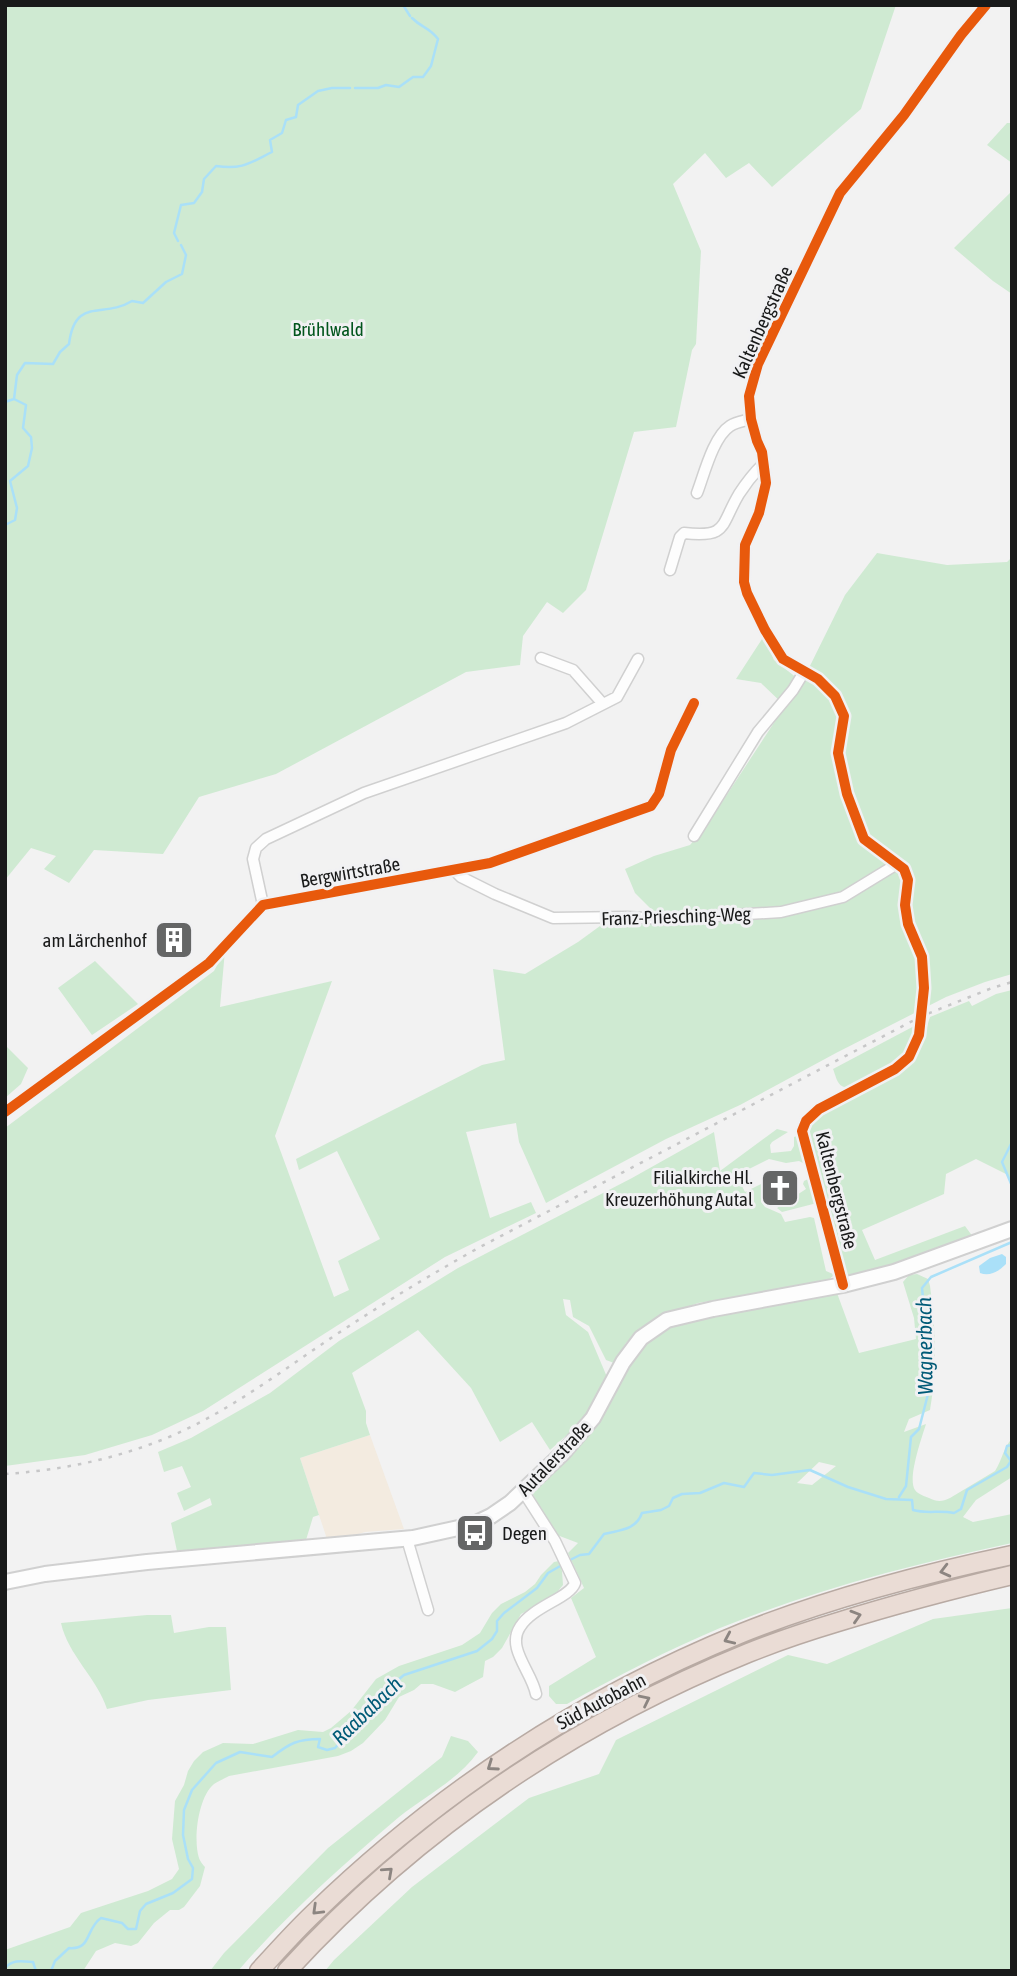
<svg xmlns="http://www.w3.org/2000/svg" width="1017" height="1976" font-family="'Asap Condensed',sans-serif">
	<rect width="100%" height="100%" fill="#f2f2f2"/>
	<path fill="#f3ebe0" d="M370 1435 404 1529 365 1532 352 1536 327 1539 300 1458Z"/>
	<path fill="#cfead2" fill-rule="evenodd" d="M5 5H896L861 109 772 187 749 163 726 178 705 153 673 184 701 251 696 344 692 350 676 427 634 432 586 590 563 613 547 602 523 636 520 665 466 672 276 774 199 797 163 854 94 850 69 883 44 869 56 856 31 848 5 880Z
		M1007 123H1012V163L987 145Z
		M1012 191V294L993 281 954 248Z
		M877 553 947 565 1007 562 1012 557V974L985 982 946 997 836 1053 740 1105 666 1139 546 1203 519 1142 516 1123 466 1132 490 1218 531 1202 536 1213 445 1257 203 1411 152 1435 85 1455 5 1466V1128L214 971 225 950 220 1007 332 981 275 1136 334 1297 349 1290 338 1261 380 1239 337 1151 299 1170 296 1159 482 1065 505 1060 493 969 525 974 578 942 600 926 656 914 635 893 625 869 654 856 690 845 707 825 785 706 761 683 736 679 764 636 774 660 802 682 845 595Z
		M95 961 138 1004 92 1035 58 988Z
		M1012 990V1185L1006 1174 976 1159 946 1174 944 1194 862 1230 875 1260 965 1226 973 1237 886 1268 847 1275 843 1267 808 1136C808 1105 898 1084 917 1053 924 1044 926 1028 930 1017L969 1001 972 1006 996 994Z
		M918 1024C915 1033 910 1049 904 1055 893 1069 865 1080 849 1088 837 1087 837 1079 833 1069Z
		M5 1045 28 1068 21 1084 5 1098Z
		M777 1129 788 1132 772 1142 770 1145 771 1153 791 1151 794 1146V1137L799 1135 806 1162 803 1163 799 1161 786 1163 769 1159 747 1170 749 1175 742 1180V1186L745 1192 761 1184 763 1188 761 1192V1202L765 1207 781 1214 785 1222 810 1217 814 1218 826 1271 833 1274V1276L827 1281 698 1303 655 1319 640 1328 626 1343 614 1363 606 1360 589 1326 573 1317 570 1300 563 1299 566 1315 588 1332 607 1377C590 1412 581 1424 550 1450L532 1422 500 1442 471 1388 418 1330 352 1373 366 1411V1423L370 1435 300 1458 319 1515 313 1517 306 1540 177 1551 171 1523 212 1505 210 1498 184 1511 177 1493 191 1487 182 1466 164 1472 158 1452 191 1438 270 1393 339 1341 458 1268 632 1178 714 1132 720 1171Z
		M808 1179 817 1203 782 1212 777 1208 806 1189 803 1184 804 1181Z
		M917 1274 928 1279 930 1286C936 1326 937 1370 930 1410L909 1419 904 1432 926 1424C922 1437 907 1479 915 1490 918 1494 924 1496 929 1498 937 1502 942 1502 950 1498L995 1471C1002 1460 1003 1449 1012 1438V1477L976 1500 963 1517 973 1522 1012 1514V1543C913 1564 814 1590 720 1628 668 1650 617 1676 567 1704H556L549 1696V1686L596 1657 571 1598 584 1588 568 1553 578 1543 557 1535 530 1490 632 1357 653 1335 672 1325 697 1317 837 1293 859 1353 916 1339 914 1318 903 1282 909 1275ZM819 1462 836 1466 812 1485 797 1483Z
		M559 1561 562 1571 563 1585 553 1597 521 1614 502 1648 493 1657 485 1661 483 1677 455 1692 433 1684H421L414 1690 399 1697 385 1720 363 1743 351 1751 338 1756 229 1776C224 1779 218 1781 214 1784 198 1797 193 1840 199 1858 200 1861 203 1865 205 1867L200 1886 184 1907 179 1910H170L154 1923 138 1943 131 1946 115 1943 96 1951 83 1971H5V1950L70 1927 81 1913 148 1891 172 1879 179 1869 172 1839 175 1801 184 1785 188 1771 194 1761 203 1752 223 1743 253 1744 298 1730 323 1732 331 1728 351 1711 376 1679 399 1666 462 1645 480 1633 492 1613 501 1604 525 1592 535 1584 541 1575 554 1562Z
		M1012 1608V1971H325L334 1960 412 1887 529 1798 599 1774 616 1740 788 1655 827 1664 933 1619Z
		M147 1615H171L174 1633 209 1627H226L231 1690 148 1700 107 1709C97 1678 68 1655 61 1623Z
		M451 1736 468 1741 478 1752C458 1780 425 1796 399 1817 344 1864 286 1915 238 1971H210L224 1953 328 1848 442 1757Z"/>
	<path fill="#aae0f8" d="M1002 1254 1006 1257V1264C999 1271 990 1277 980 1273L979 1266 990 1258Z"/>
	<g fill="none" stroke-linecap="round" stroke-linejoin="round">
		<path stroke="#aae0f8" stroke-width="2.5" d="M403 5 410 16
			M355 88H378L386 85 399 87 413 77H423L431 66 438 39C429 27 422 28 412 18
			M178 241 174 233 181 205 194 203 202 192 204 179 216 166C242 170 250 163 272 152L270 140 282 133 286 120 296 117 298 105 318 91 332 88H350
			M5 402 14 399
			M5 525 15 520 17 508 10 481 28 466 32 448 31 437 23 428 26 405 14 399 17 375 25 363 53 364 60 352 69 344C75 296 103 319 132 301L143 303 166 282 182 274 186 255 181 245
			M1012 1142 1002 1162 1012 1186
			M899 1497 906 1486 911 1437 919 1429 928 1394 929 1359 922 1288 931 1277 1012 1242
			M568 1561 580 1555 589 1554 604 1534C620 1530 636 1530 642 1513L661 1510 669 1506 673 1498 682 1494 700 1493 724 1483 744 1487 754 1473 772 1475 810 1470 848 1487 886 1499 912 1500 913 1510C926 1514 940 1510 954 1513L961 1509 967 1490 1007 1467 1011 1461 1005 1453 1007 1446 1012 1445
			M5 1968C13 1959 22 1961 33 1962L36 1971
			M51 1971 55 1961 69 1948C92 1950 85 1929 101 1918L122 1923 128 1929H136L140 1911 146 1904 173 1893 192 1879 193 1868 188 1859 183 1835 184 1810 192 1790 216 1763 240 1752 272 1757C290 1743 298 1739 320 1739L318 1747 327 1750 335 1748 355 1725 370 1714 371 1704 377 1697 404 1675 477 1651 492 1639 497 1631V1621L504 1613 537 1588 548 1573 562 1565"/>
		<g stroke="#d0d0d0" stroke-width="13">
			<path id="minor" d="M697 493C704 475 713 437 730 426 736 422 744 421 751 419
				M670 570 680 537 684 533C728 538 720 526 739 494 746 483 754 473 763 464
				M541 658 573 670 603 704
				M694 836 758 732 793 690 804 672
				M455 871 461 877 495 894 553 918 627 917 665 919 781 912 843 897 897 864
				M263 905 253 859 256 848 266 839 364 793 566 723 617 697 638 659
				M5 1112 209 963 263 905 490 863 651 806 659 794 671 750 694 703
				M843 1285 802 1131 806 1121 819 1109 895 1069 909 1057 919 1035 924 988 922 957 908 924 905 905 908 880 904 869 864 839 847 794 838 753 844 716 835 696 818 679 783 659 765 630 747 593 744 582 745 545 759 513 766 483 762 452 757 441 751 419 749 396 758 364 840 193 904 115 961 35 986 5
				M523 1491 555 1541 575 1583C570 1598 533 1606 520 1627 506 1648 532 1672 536 1694
				M407 1539 428 1610"/>
		</g>
		<g stroke="#d0d0d0" stroke-width="18">
			<path id="secondary" d="M5 1582 45 1574 147 1562 413 1538 472 1525 491 1516 510 1503 563 1453 593 1418 623 1362 641 1338 667 1320 713 1309 843 1285 894 1272 1012 1229"/>
		</g>
		<g stroke="#b8aaa3" stroke-width="21">
			<path id="motorway" d="M259 1971C277 1951 295 1931 314 1913 438 1793 582 1698 742 1633 827 1599 922 1574 1012 1555
				M287 1971C416 1830 571 1725 748 1653 778 1641 808 1631 838 1622 896 1604 953 1589 1012 1575"/>
		</g>
		<use href="#minor" stroke="#fdfdfd" stroke-width="10"/>
		<use href="#secondary" stroke="#fdfdfd" stroke-width="14"/>
		<use href="#motorway" stroke="#eadcd5" stroke-width="18"/>
		<path stroke="#c7c7c8" stroke-width="2.5" stroke-dasharray="3.5 7" stroke-linecap="butt" d="M5 1474C64 1470 121 1458 176 1434 232 1409 283 1370 334 1336 382 1304 430 1275 480 1247L922 1016 992 988 1012 982"/>
		<g stroke="#f1f1f3" stroke-width="15">
			<path id="cycleway" d="M5 1112 209 963 263 905 490 863 651 806 659 794 671 750 694 703
				M843 1285 802 1131 806 1121 819 1109 895 1069 909 1057 919 1035 924 988 922 957 908 924 905 905 908 880 904 869 864 839 847 794 838 753 844 716 835 696 818 679 783 659 765 630 747 593 744 582 745 545 759 513 766 483 762 452 757 441 751 419 749 396 758 364 840 193 904 115 961 35 986 5"/>
		</g>
		<use href="#cycleway" stroke="#e8590c" stroke-width="10"/>
	</g>
	<defs><path id="oneway-chevron" d="M-2-3.5L2.5 0L-2 3.5" fill="none" stroke-width="1.6" stroke-linecap="round" stroke-linejoin="round" transform="scale(1.75)"/></defs>
	<g stroke="#8c8581">
		<use href="#oneway-chevron" transform="translate(945 1571) rotate(166)"/>
		<use href="#oneway-chevron" transform="translate(856 1616) rotate(-17)"/>
		<use href="#oneway-chevron" transform="translate(729 1639) rotate(156)"/>
		<use href="#oneway-chevron" transform="translate(645 1700) rotate(-26)"/>
		<use href="#oneway-chevron" transform="translate(492 1766) rotate(145)"/>
		<use href="#oneway-chevron" transform="translate(388 1872) rotate(-42)"/>
		<use href="#oneway-chevron" transform="translate(317 1910) rotate(136)"/>
	</g>
	<defs>
		<g id="building-square" transform="scale(2.0125)"><rect x="-9" y="-9" width="18" height="18" rx="4" fill="#656666" stroke="#f1f1f3"/><path d="M-4-6H4V6H1V3H-1V6H-4ZM-2.5-4.3h1.7v1.8h-1.7ZM.8-4.3h1.7v1.8H.8ZM-2.5-1h1.7V.8h-1.7ZM.8-1h1.7V.8H.8Z" fill="#fff"/></g>
		<g id="church-square" transform="scale(2.0125)"><rect x="-9" y="-9" width="18" height="18" rx="4" fill="#656666" stroke="#f1f1f3"/><path d="M-1.2-6h2.4v3.5h3.3v2.4h-3.3V6h-2.4V-.1h-3.3v-2.4h3.3Z" fill="#fff"/></g>
		<g id="bus-square" transform="scale(2.0125)"><rect x="-9" y="-9" width="18" height="18" rx="4" fill="#656666" stroke="#f1f1f3"/><path d="M-5-6H5V4H4V6H2V4H-2V6H-4V4H-5ZM-3.5-4V0h7V-4ZM-3.5 1.2v1.5H-2V1.2ZM2 1.2v1.5H3.5V1.2Z" fill="#fff"/></g>
	</defs>
	<g fill-rule="evenodd">
		<use href="#building-square" x="174" y="940"/>
		<use href="#church-square" x="780" y="1188"/>
		<use href="#bus-square" x="475" y="1533"/>
	</g>
	<g text-anchor="middle" stroke-width="6" stroke-linejoin="round" paint-order="stroke">
		<g font-size="19" fill="#191a1a" stroke="#f1f1f3">
			<text transform="translate(762 322) rotate(-66)" y="7">Kaltenbergstraße</text>
			<text transform="translate(350 872) rotate(-10)" y="7">Bergwirtstraße</text>
			<text transform="translate(676 916) rotate(-2)" y="7">Franz-Priesching-Weg</text>
			<text transform="translate(837 1190) rotate(76)" y="7">Kaltenbergstraße</text>
			<text transform="translate(554 1458) rotate(-46)" y="7">Autalerstraße</text>
			<text transform="translate(601 1701) rotate(-28)" y="7">Süd Autobahn</text>
		</g>
		<g font-size="19" fill="#02551d" stroke="#f1f1f3">
			<text x="328" y="336">Brühlwald</text>
		</g>
		<g font-size="19" fill="#191a1a" stroke="#f1f1f3" text-anchor="end">
			<text x="147" y="947">am Lärchenhof</text>
			<text x="753" y="1184">Filialkirche Hl.<tspan x="753" dy="22">Kreuzerhöhung Autal</tspan></text>
			<text x="502" y="1540" text-anchor="start">Degen</text>
		</g>
		<g font-size="21" font-style="italic" fill="#005a77" stroke="#f1f1f3">
			<text transform="translate(925 1346) rotate(-91)" y="7">Wagnerbach</text>
			<text transform="translate(367 1711) rotate(-44)" y="7">Raababach</text>
		</g>
	</g>
	<rect width="1017" height="1976" fill="none" stroke="#191a1a" stroke-width="14"/>
</svg>
